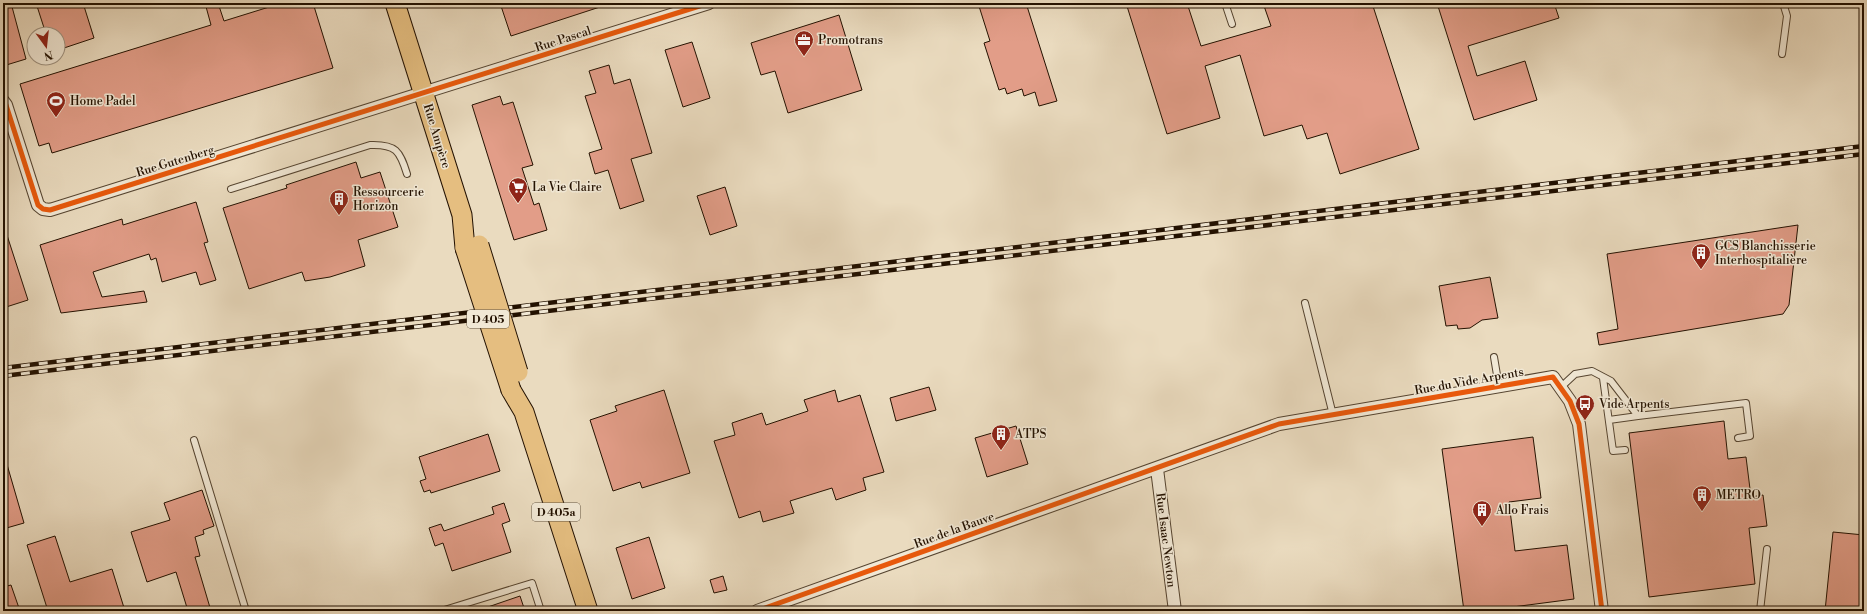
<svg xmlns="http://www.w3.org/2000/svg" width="1867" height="614" font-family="'Libre Bodoni',serif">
	<rect width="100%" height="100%" fill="#eadbbf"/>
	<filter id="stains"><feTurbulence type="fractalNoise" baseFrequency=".005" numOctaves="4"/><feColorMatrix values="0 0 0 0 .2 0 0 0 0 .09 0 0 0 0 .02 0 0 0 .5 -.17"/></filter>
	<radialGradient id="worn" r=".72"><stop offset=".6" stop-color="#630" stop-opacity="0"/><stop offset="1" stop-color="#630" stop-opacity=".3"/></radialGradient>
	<path fill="#e29d88" stroke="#231100" d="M3 3H11L26 59 3 66Z
		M36 3H83L94 38 58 50V34H46Z
		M205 3H218L224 21 282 3H313L333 68 52 153 49 143 39 146 20 84 211 25Z
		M500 3H605L606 5 511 36Z
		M978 3H1026L1057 101 1039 106 1035 92 1024 96 1022 89 1007 94 1005 88 999 90 984 43 990 41Z
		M1126 3H1187L1201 46 1271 26 1263 3H1372L1419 149 1340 174 1327 133 1307 139 1302 125 1264 136 1240 55 1205 66 1220 118 1167 134Z
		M1437 3H1554L1559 18 1468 46 1477 76 1525 61 1537 100 1474 120Z
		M839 15 862 90 788 113 775 71 761 75 751 43Z
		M692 42 710 98 683 107 665 50Z
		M609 65 614 84 630 79 652 153 631 159 644 201 620 209 608 170 595 174 589 153 602 149 585 96 596 93 589 71Z
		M500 96 503 105 513 102 533 165 522 168 534 205 539 203 547 230 514 240 472 105Z
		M356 162 361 178 380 172 398 227 358 240 365 266 330 277 305 281 302 272 249 289 223 208 287 188 286 185Z
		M725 187 737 226 710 235 697 196Z
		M196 202 208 242 204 243 216 280 200 285 196 272 162 282 156 258 151 260 149 254 93 272 102 297 144 291 147 302 61 313 40 245 122 219 123 225Z
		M1798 225 1789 305 1783 314 1599 345 1597 333 1618 329 1607 254Z
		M3 229H5L28 300 3 308Z
		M1490 277 1498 318 1482 320 1470 328 1458 329 1457 325 1446 326 1439 286Z
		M929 387 936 410 896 421 890 398Z
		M664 390 690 473 642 488 640 482 613 491 590 420 617 411 615 406Z
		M835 390 838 402 860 395 884 472 863 478 866 490 836 500 832 488 790 501 794 513 763 522 760 511 739 518 714 441 735 435 732 423 762 413 766 425 808 411 804 400Z
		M1724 421 1728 459 1746 457 1751 497 1763 495 1767 526 1749 528 1755 584 1649 597 1629 433Z
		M1016 426 1028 464 987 477 975 438Z
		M488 434 500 471 431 493 430 490 424 492 420 481 426 479 419 457Z
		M1533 437 1541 498 1509 502 1515 551 1567 545 1574 599 1482 611H1464L1442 449Z
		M3 461H6L24 523 3 529Z
		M202 490 214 526 203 530 204 534 195 537 200 556 195 557 211 611H188L176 572 147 582 131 532 170 520 164 503Z
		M504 503 510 521 502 524 511 552 452 571 443 543 435 546 429 528 441 524 444 531 494 514 492 507Z
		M1833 532 1864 535V611H1825Z
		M55 536 70 582 112 569 125 611H48L27 545Z
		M649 537 665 588 632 599 616 548Z
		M723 576 727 590 714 593 710 580Z
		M11 585 20 611H3V587Z
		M520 596 525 611H482V609Z"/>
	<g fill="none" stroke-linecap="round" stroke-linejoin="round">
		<g stroke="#554430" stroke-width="8">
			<path id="lane" d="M1225 3 1232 24
				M1782 54 1787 16 1783 3
				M231 189 370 145C396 144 400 151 407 174
				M1305 303 1333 415
				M1494 357 1499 387
				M1603 378 1613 451 1625 450
				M1560 388 1575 374 1592 371 1611 381 1638 416 1746 403 1750 436 1738 438
				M1609 420 1638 416
				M194 440 246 611
				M441 611 532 583 541 611
				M1760 611 1767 549"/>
		</g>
		<g stroke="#554430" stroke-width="14">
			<path id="street" d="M3 101 6 105 38 205 43 209 50 210 709 3
				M1157 469 1175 611
				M757 611 1279 424 1553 377 1570 401 1579 424 1602 611"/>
		</g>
		<g stroke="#231100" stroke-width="21">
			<path id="primary" d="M395 3 462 215 465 248
				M511 390 524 412 588 611"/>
		</g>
		<use href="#lane" stroke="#f1e8d5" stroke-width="6"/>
		<use href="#street" stroke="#f1e8d5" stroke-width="12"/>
		<use href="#primary" stroke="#e5be80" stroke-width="19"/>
		<g stroke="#231100" stroke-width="4.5">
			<path id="rail" d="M3 368 1864 146
				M3 376 1864 154"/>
		</g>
		<use href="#rail" stroke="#f1e8d5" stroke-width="3" stroke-dasharray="9" stroke-linecap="butt"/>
		<g stroke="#231100" stroke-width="21" stroke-linecap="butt">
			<path id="primary-bridge" d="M479 245 518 372
				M465 248 511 390"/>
		</g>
		<use href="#primary-bridge" stroke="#e5be80" stroke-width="19"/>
		<g stroke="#f1e8d5" stroke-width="8">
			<path id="cycleway" d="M3 101 6 105 38 205 43 209 50 210 709 3
				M757 611 1279 424 1553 377 1570 401 1579 424 1602 611"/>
		</g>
		<use href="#cycleway" stroke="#e8590c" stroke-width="5"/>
	</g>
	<defs>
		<g id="office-pin" transform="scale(1)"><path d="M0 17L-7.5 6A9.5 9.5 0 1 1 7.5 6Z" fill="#8f2418" stroke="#f1e8d5"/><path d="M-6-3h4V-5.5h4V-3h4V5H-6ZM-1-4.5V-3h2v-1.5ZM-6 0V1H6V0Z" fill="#fff"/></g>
		<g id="stadium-pin" transform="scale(1)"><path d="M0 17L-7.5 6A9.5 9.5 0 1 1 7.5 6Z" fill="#8f2418" stroke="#f1e8d5"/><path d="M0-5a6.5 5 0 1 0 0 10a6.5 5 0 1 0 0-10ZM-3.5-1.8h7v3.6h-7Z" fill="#fff"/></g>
		<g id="supermarket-pin" transform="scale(1)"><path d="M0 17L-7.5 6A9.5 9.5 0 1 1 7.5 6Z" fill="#8f2418" stroke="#f1e8d5"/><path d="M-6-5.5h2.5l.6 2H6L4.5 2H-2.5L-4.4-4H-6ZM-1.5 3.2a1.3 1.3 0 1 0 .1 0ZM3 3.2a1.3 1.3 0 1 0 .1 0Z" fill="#fff"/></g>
		<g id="building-pin" transform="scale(1)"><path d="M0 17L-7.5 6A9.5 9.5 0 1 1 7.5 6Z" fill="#8f2418" stroke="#f1e8d5"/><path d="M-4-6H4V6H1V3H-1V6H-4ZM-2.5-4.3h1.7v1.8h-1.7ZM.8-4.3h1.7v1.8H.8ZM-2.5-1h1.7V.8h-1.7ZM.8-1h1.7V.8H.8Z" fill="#fff"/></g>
		<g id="bus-pin" transform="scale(1)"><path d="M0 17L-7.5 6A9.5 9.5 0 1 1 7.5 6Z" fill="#8f2418" stroke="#f1e8d5"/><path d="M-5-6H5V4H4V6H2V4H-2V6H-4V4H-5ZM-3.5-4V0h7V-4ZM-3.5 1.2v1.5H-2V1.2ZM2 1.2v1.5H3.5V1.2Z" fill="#fff"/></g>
	</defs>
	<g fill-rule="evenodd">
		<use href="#office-pin" x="804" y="40"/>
		<use href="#stadium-pin" x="56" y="101"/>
		<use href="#supermarket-pin" x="518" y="187"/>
		<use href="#building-pin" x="339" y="199"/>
		<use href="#building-pin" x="1701" y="253"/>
		<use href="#bus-pin" x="1585" y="404"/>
		<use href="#building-pin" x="1001" y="434"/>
		<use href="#building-pin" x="1702" y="495"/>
		<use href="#building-pin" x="1482" y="510"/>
	</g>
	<g text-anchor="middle" stroke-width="3" stroke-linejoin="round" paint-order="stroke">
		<g fill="#f1e8d5" stroke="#615240" stroke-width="1">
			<rect x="467" y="310" width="42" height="18" rx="3"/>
			<rect x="532" y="503" width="48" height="18" rx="3"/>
		</g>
		<g font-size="11" font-weight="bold" fill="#231100">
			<text x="488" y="323">D 405</text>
			<text x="556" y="516">D 405a</text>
		</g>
		<g font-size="12" fill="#231100" stroke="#f1e8d5">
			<text transform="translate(563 39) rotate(-18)" y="4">Rue Pascal</text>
			<text transform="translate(437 136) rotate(73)" y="4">Rue Ampère</text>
			<text transform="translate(175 161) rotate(-17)" y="4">Rue Gutenberg</text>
			<text transform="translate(1469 381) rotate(-10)" y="4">Rue du Vide Arpents</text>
			<text transform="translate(954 530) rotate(-20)" y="4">Rue de la Bauve</text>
			<text transform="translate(1166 540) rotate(83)" y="4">Rue Isaac Newton</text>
		</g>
		<g font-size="12" fill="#231100" stroke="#f1e8d5" text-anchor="start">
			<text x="818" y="44">Promotrans</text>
			<text x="70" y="105">Home Padel</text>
			<text x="532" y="191">La Vie Claire</text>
			<text x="353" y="196">Ressourcerie<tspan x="353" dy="14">Horizon</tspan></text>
			<text x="1715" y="250">GCS Blanchisserie<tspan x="1715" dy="14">Interhospitalière</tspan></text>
			<text x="1599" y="408">Vide Arpents</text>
			<text x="1015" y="438">ATPS</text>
			<text x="1716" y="499">METRO</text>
			<text x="1496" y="514">Allo Frais</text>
		</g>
	</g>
	<rect width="1867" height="614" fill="none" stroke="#eadbbf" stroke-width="16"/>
	<rect x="4" y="4" width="1859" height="606" fill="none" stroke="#231100" stroke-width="2"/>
	<rect x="8" y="8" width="1851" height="598" fill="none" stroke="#231100"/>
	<g transform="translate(46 46) rotate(165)"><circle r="19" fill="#f1e8d5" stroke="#9f9280"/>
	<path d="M0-3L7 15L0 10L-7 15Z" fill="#8f2418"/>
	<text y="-6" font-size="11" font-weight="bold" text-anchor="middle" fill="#231100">N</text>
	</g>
	<rect width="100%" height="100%" filter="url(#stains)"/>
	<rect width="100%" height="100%" fill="url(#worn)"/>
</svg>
